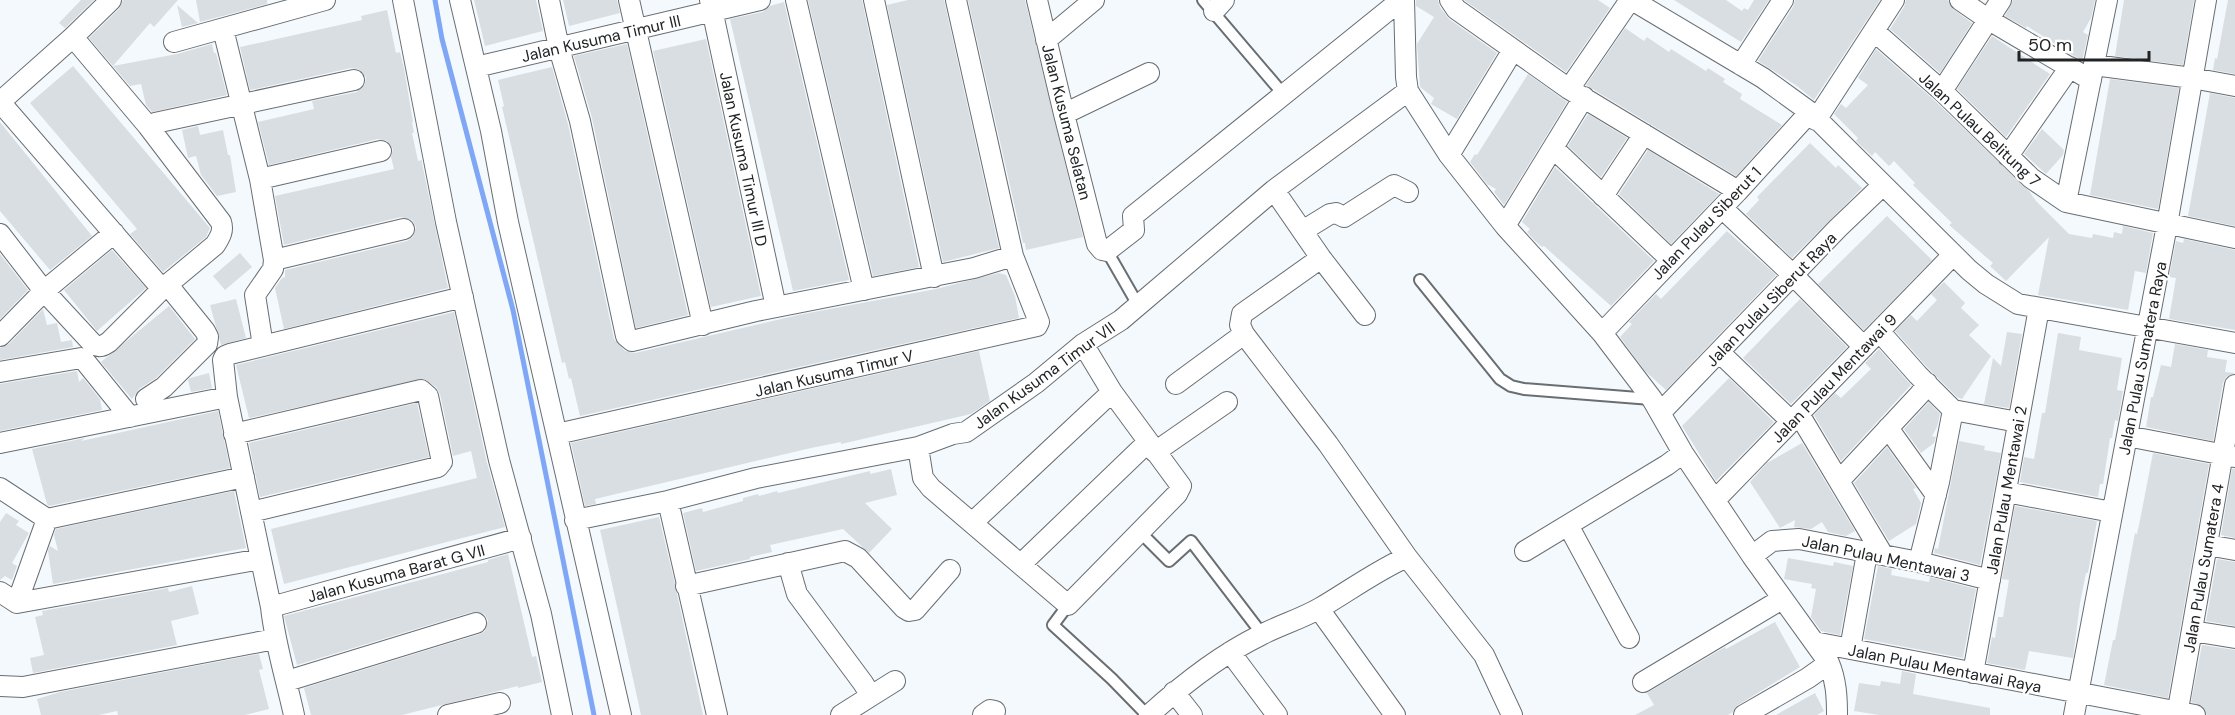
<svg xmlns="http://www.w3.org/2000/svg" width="2235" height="715" font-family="'DM Sans',sans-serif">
	<rect width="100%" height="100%" fill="#f3f9fd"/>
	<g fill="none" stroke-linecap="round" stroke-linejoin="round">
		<path stroke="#80a6f6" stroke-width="5" d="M435 0 442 39 513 310 594 715"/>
	</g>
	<path fill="#d9dee3" d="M81 0H94L65 28 59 23Z
		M123 0H178L154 27 150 23 113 66 177 54 212 44 214 53H216L227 95 152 112 146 105 141 84 130 86 89 38 119 9Z
		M196 0H267V4L200 22Z
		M474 0H536L543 31 485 46Z
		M563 0H617L620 13 569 26Z
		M808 0H862L919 267 873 276Z
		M908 0H944L999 248 943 262 887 5Z
		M968 0H1025L1083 237 1026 250 1025 243H1023Z
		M1416 0H1438L1440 7 1449 19 1497 53 1457 119 1431 104 1434 98 1420 87 1417 44 1434 17 1416 6Z
		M1464 0H1598L1610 8 1566 72Z
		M1674 0H1726L1742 11 1744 8 1748 10 1754 0H1769L1741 42Z
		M1795 0H1880L1814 100 1797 86 1758 61 1793 7Z
		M1906 0H1948L1953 9 1972 23 1940 73 1890 29 1904 7Z
		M2013 0H2095L2091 18 2083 32 2088 35 2082 61 2027 26 2026 28 2005 16Z
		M2124 0H2194L2183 65 2115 56Z
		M2228 0H2235V74L2213 70 2215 58 2217 59Z
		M784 2 849 280 793 291 730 19 763 12 770 6Z
		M177 5 198 23 182 27Z
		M387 10 396 53 400 52 404 68 413 122H412L414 133H412L418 161 422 160V163L448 288 284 329 275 288 282 278 285 277V270L407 241 413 237 416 227 412 220 401 217 284 245 275 196 394 169 391 157 393 149 387 141 378 139 269 165 258 122 314 109 312 101 357 92 365 84 366 77 358 69 351 68 250 90 240 47 362 20 361 16Z
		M1625 28 1644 41 1647 37 1669 52 1671 49 1706 71 1708 68 1725 79 1723 82 1742 94 1740 99 1782 125 1736 176 1586 85Z
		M1992 36 2050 74 2006 137 1957 89Z
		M706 39 761 296 711 307 653 51Z
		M627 44 688 315 636 328 592 118 574 56Z
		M1876 49 1934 100 2029 191 2036 201 2069 234 2092 238 2093 234 2113 238 2114 232 2122 234 2123 226 2153 233 2146 273 2135 271 2128 310 2038 295 2049 237 2006 281 1990 266 1993 263 1949 225 1952 223 1913 185 1915 183 1894 161 1889 166 1875 152 1872 156 1856 141 1858 138 1834 114 1841 104 1846 108 1868 85 1858 78Z
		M73 66 210 228 206 237 163 272 130 234 137 229 30 103Z
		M552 67 568 124 614 339 625 351 635 353 798 315 936 289 999 273 1006 275 1015 296 1019 318 580 416 571 378 569 379 565 362 562 363 502 107 504 106 498 80Z
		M1528 74 1567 102 1504 205 1494 192 1496 189 1487 184 1470 162 1475 154 1477 155Z
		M2110 79 2179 88 2158 209 2090 195Z
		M2210 93 2235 98V226L2188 216Z
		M1588 114 1627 138 1601 177 1568 146Z
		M0 122 92 236 50 270 0 211Z
		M198 126 200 135 223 130 228 155H230L236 192 217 196 201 175 196 156 188 158 182 130Z
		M2042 129 2064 150 2063 155 2046 174 2024 154Z
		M1810 143 1836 168 1838 165 1862 188 1792 258 1746 214 1759 200 1757 197Z
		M1648 150 1719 194 1671 244 1619 194Z
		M1555 167 1654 261 1611 306 1544 246 1542 247 1534 240 1527 232 1530 229 1522 222Z
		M1887 216 1932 260 1864 330 1818 284Z
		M1727 231 1776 275 1666 390 1645 371 1620 337 1632 324 1629 322 1656 294 1661 299Z
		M2184 239 2235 250V330L2169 319 2176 278 2169 277 2176 241 2183 243Z
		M112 250 146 288 97 331 64 290Z
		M240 253 252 267 225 290 213 276Z
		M0 254 28 290 0 319Z
		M1944 282 1965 303 1961 308 1979 325 1969 335 1991 356 1962 399 1957 397 1927 367 1895 331 1911 315 1917 321 1937 300 1931 294Z
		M236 299 246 338 221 345 210 305Z
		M1800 299 1847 347 1791 404 1743 358Z
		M169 306 195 339 156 378 139 389 132 399 101 362Z
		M43 309 47 325 57 323 61 342 72 340 73 347 0 360V348L9 344Z
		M454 312 487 463 505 527 284 584 271 529 477 478 471 451 453 456 440 394 436 387 424 379 249 418 236 365Z
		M2007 332 2022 334 2009 408 1984 404 1993 358 2001 366Z
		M2058 333 2081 337 2079 350 2122 358 2117 390 2123 391 2118 421 2115 420 2112 438H2110L2103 484H2100L2098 497 2020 482 2024 457 2034 459 2042 413H2045Z
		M2175 344 2208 350 2207 357 2227 360 2225 372 2235 373 2226 377 2223 383 2213 441 2146 427 2151 397H2153L2161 365 2171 367Z
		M1879 349 1911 385 1841 461 1814 415 1835 393 1841 398 1871 369 1865 363Z
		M979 351 990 401 971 414 841 444V442L811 448 595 499 596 504 585 506 571 443Z
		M77 371 79 382 83 378 100 399 102 410 0 431V384Z
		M209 373 212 388 191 392 188 380 190 378Z
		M1729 378 1774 422 1716 481 1682 426Z
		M1929 402 1940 414 1937 427 1932 436 1936 437 1934 443 1921 453 1904 429Z
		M417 403 429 457 260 497 249 443Z
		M218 411 230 468 49 506 47 504 32 449 85 438 81 441Z
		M1959 441 1985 446 1984 450 2001 453 1980 565 1934 553 1935 548 1938 549Z
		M1802 443 1855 531 1846 536 1828 532 1822 522 1811 529 1794 527 1795 520 1780 528 1750 482 1767 463Z
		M1887 447 1916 488 1913 489 1921 503 1916 524 1889 541 1854 483Z
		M2153 453 2209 464 2168 698 2104 685 2113 640H2115L2135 533 2137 534 2141 515Z
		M891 469 897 495 865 503 892 529 869 553 843 529 770 545 772 552 750 557V559L696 571 683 513 702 508 703 512 743 501V498L758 494 759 496 777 491 778 493 870 471V474Z
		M2232 469H2235V538L2221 535Z
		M234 491 246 548 53 584 48 551 50 546 58 551 54 535 56 529Z
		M2015 506 2097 521 2088 573H2086L2080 603 2073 658 2029 651 2025 670 1987 663 1992 637 1995 638 1998 617H2003L2009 580 2002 579Z
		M6 513 19 521 16 525 29 533 12 563 17 566 12 580 5 576 0 580V522Z
		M659 517 674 580 703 715H641L628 656 600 530Z
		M508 554 532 657 536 656 542 682 518 688V686L402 715H311L304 688 480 634 485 631 488 620 484 614 472 612 297 665 284 616 488 562V560Z
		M1788 558 1833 566 1834 562 1853 566 1840 635 1821 631 1811 617 1816 589 1811 588 1812 584 1784 579Z
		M2217 559 2235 562V626L2206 621Z
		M1878 566 1892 569 1891 575 1929 582 1930 577 1976 589 1963 658 1864 639Z
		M192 586 199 614 171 621 177 645 33 673 30 658 44 655 35 617 43 615 42 611 168 588 169 592Z
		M1775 622 1800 667 1738 705 1733 712 1728 715H1635L1654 705 1647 693 1725 647 1726 649Z
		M2202 645 2235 650V715H2207L2202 706 2191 702Z
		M259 654 263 669 259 670 269 709 245 715H118L117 711 99 715H41L37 699 60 692Z
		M1902 671 1916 674 1913 694 1990 708V715H1879L1854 711 1859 683 1880 686 1881 681 1900 684Z
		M1815 693 1824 711 1817 715H1776Z"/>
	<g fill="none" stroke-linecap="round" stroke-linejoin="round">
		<g stroke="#696e72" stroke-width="14">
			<path id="lane" d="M1203 0 1284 95
				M1107 251 1138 305
				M1420 280 1500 379 1511 386 1524 389 1651 399
				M1140 532 1169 561 1191 541 1262 634
				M1068 605 1053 625 1112 679 1147 715"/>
		</g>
		<g stroke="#696e72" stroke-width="22">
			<path id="street" d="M111 0 73 37 0 102 162 289
				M403 0 446 222 499 460 541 614 562 715
				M460 0 491 131 508 222 621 715
				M549 0 559 48 580 121 626 336 632 341 756 311 974 268 1013 256
				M629 0 703 325
				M710 0 776 307
				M796 0 864 290
				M874 0 934 277
				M1037 0 1064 114 1097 244 1102 250 1107 251 1134 230 1133 216 1401 0
				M1404 0 1406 77 1408 91 1449 155 1505 226 1602 333 1652 399 1683 453 1752 556 1829 663C1836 680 1837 696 1837 715
				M1450 0 1456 9 1569 89 1738 191
				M1632 0 1763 78 1810 112 1969 270 1986 284 2018 304 2235 343
				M1960 0 1989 20 2091 80
				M1214 11 1224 0
				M223 29 260 179 274 260 273 269 255 295 263 346
				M1874 31 1942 91 2031 178 2066 202 2235 238
				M1046 40 1094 0
				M174 42 325 0
				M1741 65 1783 0
				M2094 65 2192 78 2235 86
				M476 67 760 0
				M1569 89 1630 0
				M1942 91 2001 0
				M1064 114 1149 73
				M1816 120 1894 0
				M155 123 354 80
				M1553 148 1671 260
				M1449 155 1513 50
				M2008 156 2070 67
				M260 179 381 151
				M1274 190 1321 258 1365 315
				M1603 196 1644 134
				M2066 202 2107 0
				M1722 208 1793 275 1864 347
				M1505 226 1584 97
				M1304 230 1330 214 1336 213 1344 217 1394 185 1408 192
				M0 234 44 291 93 344C100 348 103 346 109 342L162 289 215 245C220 237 224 231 221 222L148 126 73 37
				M1321 258 1242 314 1240 325 1244 334 1328 444 1407 557 1484 655 1512 715
				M274 260 404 229
				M1879 331 1918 375 1953 410 2018 422
				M1602 333 1738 191 1810 112
				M0 336 44 291 114 233
				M1719 352 1792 422
				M0 372 81 358 84 360 130 417
				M1176 384 1244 334
				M146 399 164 387 207 344 208 337 205 331 167 284
				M1660 413 1838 228 1883 185
				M1799 414 1883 555
				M1888 428 1936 495
				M234 434 421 390 428 396 442 462 438 467 251 512
				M557 434 1037 326 1039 322 1013 256 956 0
				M2127 436 2235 457
				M0 443 227 397
				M918 447 923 478 931 488 1068 605 1177 494 1181 486 1112 392 1083 344
				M1155 452 1227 402
				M1839 481 1920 394 1927 383
				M0 488 47 519 244 477
				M2006 492 2112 512
				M1715 500 1953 255
				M668 501 717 715
				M575 520 668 501 756 478 918 447 953 434 966 432 1036 383 1083 344 1121 320 1274 190 1408 91
				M972 523 1112 392
				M1568 525 1629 638
				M2207 545 2235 550
				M1525 551 1667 465 1683 453
				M1752 556 1772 541 1799 539 1919 562 1990 580
				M1919 562 1939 482 1953 410
				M788 563 797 594 863 683 871 696 841 715
				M1021 564 1148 442
				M686 586 845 551 858 558 904 608 909 611 915 610 950 570
				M0 592 17 603
				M17 603 261 559
				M17 603 47 519
				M271 607 521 538
				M1319 609 1395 715
				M2192 631 2235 638
				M1814 642 2195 715
				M1850 649 1867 553
				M1230 652 1277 715
				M1973 673 2039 308
				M287 681 476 623
				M1643 682 1782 599
				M0 686 23 687 275 639
				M1174 692 1192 715
				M871 696 895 681
				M294 715C286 678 275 645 271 607L227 397 223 360 225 356 230 354 463 297
				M448 715 500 703
				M983 715 990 710 995 711
				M1149 715C1183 684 1220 655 1261 635 1280 625 1301 619 1320 608 1349 591 1376 571 1407 557
				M1744 715 1808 678 1829 663
				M2074 715 2167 225 2206 0
				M2177 715 2235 385"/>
		</g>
		<use href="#lane" stroke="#fff" stroke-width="10"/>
		<use href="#street" stroke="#fff" stroke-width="20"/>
	</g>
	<g text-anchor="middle" stroke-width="4.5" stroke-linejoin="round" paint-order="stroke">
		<g font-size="16" fill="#212325" stroke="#fff">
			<text transform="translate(601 38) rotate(-13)" y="6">Jalan Kusuma Timur III</text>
			<text transform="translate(1067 122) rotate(76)" y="6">Jalan Kusuma Selatan</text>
			<text transform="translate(1980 129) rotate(43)" y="6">Jalan Pulau Belitung 7</text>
			<text transform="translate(744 159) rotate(78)" y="6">Jalan Kusuma Timur III D</text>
			<text transform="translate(1706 223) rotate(-46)" y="6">Jalan Pulau Siberut 1</text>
			<text transform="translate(1771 299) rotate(-46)" y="6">Jalan Pulau Siberut Raya</text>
			<text transform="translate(2142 358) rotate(-79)" y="6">Jalan Pulau Sumatera Raya</text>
			<text transform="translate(834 373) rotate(-13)" y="6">Jalan Kusuma Timur V</text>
			<text transform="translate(1044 375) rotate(-36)" y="6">Jalan Kusuma Timur VII</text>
			<text transform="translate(1834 378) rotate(-46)" y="6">Jalan Pulau Mentawai 9</text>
			<text transform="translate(2006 490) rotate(-80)" y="6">Jalan Pulau Mentawai 2</text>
			<text transform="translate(1886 558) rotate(12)" y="6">Jalan Pulau Mentawai 3</text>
			<text transform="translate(2203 568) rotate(-80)" y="6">Jalan Pulau Sumatera 4</text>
			<text transform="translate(396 573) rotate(-15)" y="6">Jalan Kusuma Barat G VII</text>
			<text transform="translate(1945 668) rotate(11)" y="6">Jalan Pulau Mentawai Raya</text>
		</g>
	</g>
	<path d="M2019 51v9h130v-9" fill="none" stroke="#212325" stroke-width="3"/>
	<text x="2028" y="51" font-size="18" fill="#212325" stroke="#ffffff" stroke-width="4.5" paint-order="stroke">50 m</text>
</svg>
